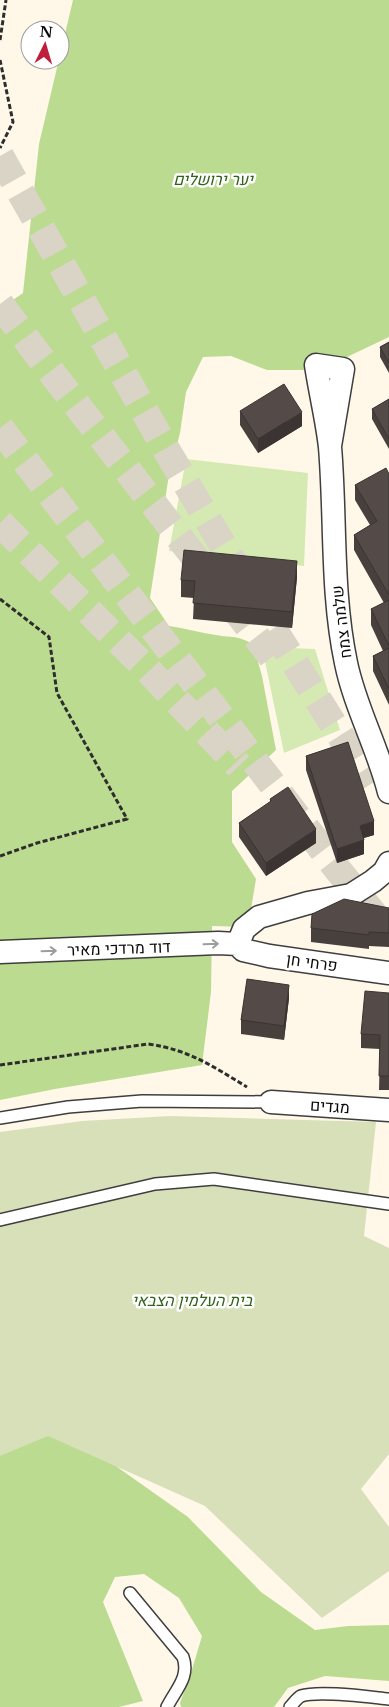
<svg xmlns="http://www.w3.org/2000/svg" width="389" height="1707" font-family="'Libre Baskerville',Heebo,serif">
	<rect width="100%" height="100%" fill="#fff8e8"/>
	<path fill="#d5eab2" d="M186 459 308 473 304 566 169 551Z
		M262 647 315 649 340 730 284 753Z"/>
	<path fill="#bbdb90" d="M73 0H389V337L347 357 323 370H267L231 356 203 357 186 392 180 433 168 481 150 598 169 626C185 628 200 633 216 635 233 638 236 635 253 644L262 676 276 750 232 791V842L256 879 248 927 212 926 211 992 202 1065 55 1089 0 1100V309L23 293 39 144Z
		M42 1426 86 1445 188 1517 261 1592 315 1630 348 1626 389 1625V1681L325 1676 288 1688 274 1707H181L180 1703 191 1673 202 1636 179 1598 144 1574 115 1577 103 1602 143 1701 119 1707H0V1429Z"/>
	<path fill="#d8e0ba" d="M170 1116 376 1122 364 1236 389 1248V1454L361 1489 389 1527V1571L322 1618 205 1506 48 1436 0 1456V1132L82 1121Z"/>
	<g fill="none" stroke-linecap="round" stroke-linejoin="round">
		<path stroke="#dad4c7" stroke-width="28" stroke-dasharray="28 14" stroke-linecap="butt" d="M0 156 167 451 262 611 371 784
			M0 304 42 360 272 657
			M0 428 338 870 389 933
			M0 523 142 664 239 766"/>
		<g stroke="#3e3e3e" stroke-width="14">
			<path id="service" d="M0 1118 68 1107 142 1101 271 1102
				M0 1220 155 1184 214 1179 389 1204
				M130 1593 183 1657C190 1677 176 1689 167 1707
				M290 1707C293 1704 297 1698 301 1696 319 1690 369 1697 389 1699"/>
		</g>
		<g stroke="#3e3e3e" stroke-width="25">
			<path id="minor" d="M330 446 343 369 316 365C320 392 327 420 330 447 336 519 331 592 346 663 355 707 378 748 389 792
				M238 944 244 929 259 917 308 903 351 895 373 881 384 872 389 863
				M238 944 243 950 269 956 389 973
				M0 952 218 943 238 944
				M271 1102 389 1110"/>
		</g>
		<path stroke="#2d2d2d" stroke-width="3" stroke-dasharray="5 2.5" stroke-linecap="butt" d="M0 40 6 0
			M0 60 13 122 0 148
			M0 599 49 637 57 693 127 819 37 843 0 856
			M0 1065 148 1044C190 1050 212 1066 247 1087"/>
		<use href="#service" stroke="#fff" stroke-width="11"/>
		<use href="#minor" stroke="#fff" stroke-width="22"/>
	</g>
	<path fill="#48403d" d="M389 342V373L380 357V347Z
		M389 399V449L372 419V409Z
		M240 411 302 426 258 453 240 425Z
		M389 474V705L373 671V656L383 651 371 625V609L384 603 354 550V535L370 525 355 500V485Z
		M297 577 292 628 193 619 194 598 181 597V580Z
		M306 756 374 835 364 838V854L337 863 306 770Z
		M270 799 316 843 266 876 239 837V823L270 803Z
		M389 908V947L369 946V949L311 942V928Z
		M389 993V1090H379L380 1049 361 1048V1034Z
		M289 998 284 1040 241 1034V1020Z"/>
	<path fill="#3b3432" d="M302 412V426L258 453V439Z
		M297 561V577L292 628V612Z
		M374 821V835L360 839V826Z
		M316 829V843L266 876V863Z
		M364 840V854L337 863V849Z
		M289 985V998L284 1040V1026Z"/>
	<path fill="#544a47" stroke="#3b3432" d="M389 342V363L380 347Z
		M284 384 302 412 258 439 240 411Z
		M389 399V439L372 409Z
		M386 468 389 474V595L354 535 377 521 355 485Z
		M184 550 297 561 292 612 193 603 195 581 181 580Z
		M389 600V646L371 609Z
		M389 648V689L373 656Z
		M348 742 374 821 360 826 364 840 337 849 306 756Z
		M288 787 316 829 266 863 239 823 271 801 270 799Z
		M344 899 389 908V933L369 932V935L311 928 312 914Z
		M247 979 289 985 284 1026 241 1020Z
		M365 991 389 993V1076H379L380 1035 361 1034Z"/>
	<defs><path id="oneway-shaft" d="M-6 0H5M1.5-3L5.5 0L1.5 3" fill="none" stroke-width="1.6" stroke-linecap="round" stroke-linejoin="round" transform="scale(1.25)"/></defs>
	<g stroke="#9d9d9d">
		<use href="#oneway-shaft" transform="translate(211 944) rotate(-2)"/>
		<use href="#oneway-shaft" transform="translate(49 951) rotate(-2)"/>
	</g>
	<g text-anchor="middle" stroke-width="5" stroke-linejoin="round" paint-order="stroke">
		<g font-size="16" font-style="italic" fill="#32631a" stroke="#fff">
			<text x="213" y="185">יער ירושלים</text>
			<text x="192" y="1306">בית העלמין הצבאי</text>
		</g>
		<g font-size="16" fill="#0b0b0b" stroke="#fff">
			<text transform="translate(341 622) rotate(-97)" y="6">שלמה צמח</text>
			<text transform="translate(119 948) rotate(-2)" y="6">דוד מרדכי מאיר</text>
			<text transform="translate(312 962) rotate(8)" y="6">פרחי חן</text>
			<text transform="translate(330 1106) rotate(4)" y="6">מגדים</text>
		</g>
	</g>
	<g transform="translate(45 45) rotate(5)"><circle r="24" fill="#ffffff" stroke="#9d9d9d"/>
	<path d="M0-4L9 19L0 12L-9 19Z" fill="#be1f3a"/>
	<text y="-8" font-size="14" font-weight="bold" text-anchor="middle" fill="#0b0b0b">N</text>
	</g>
</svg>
